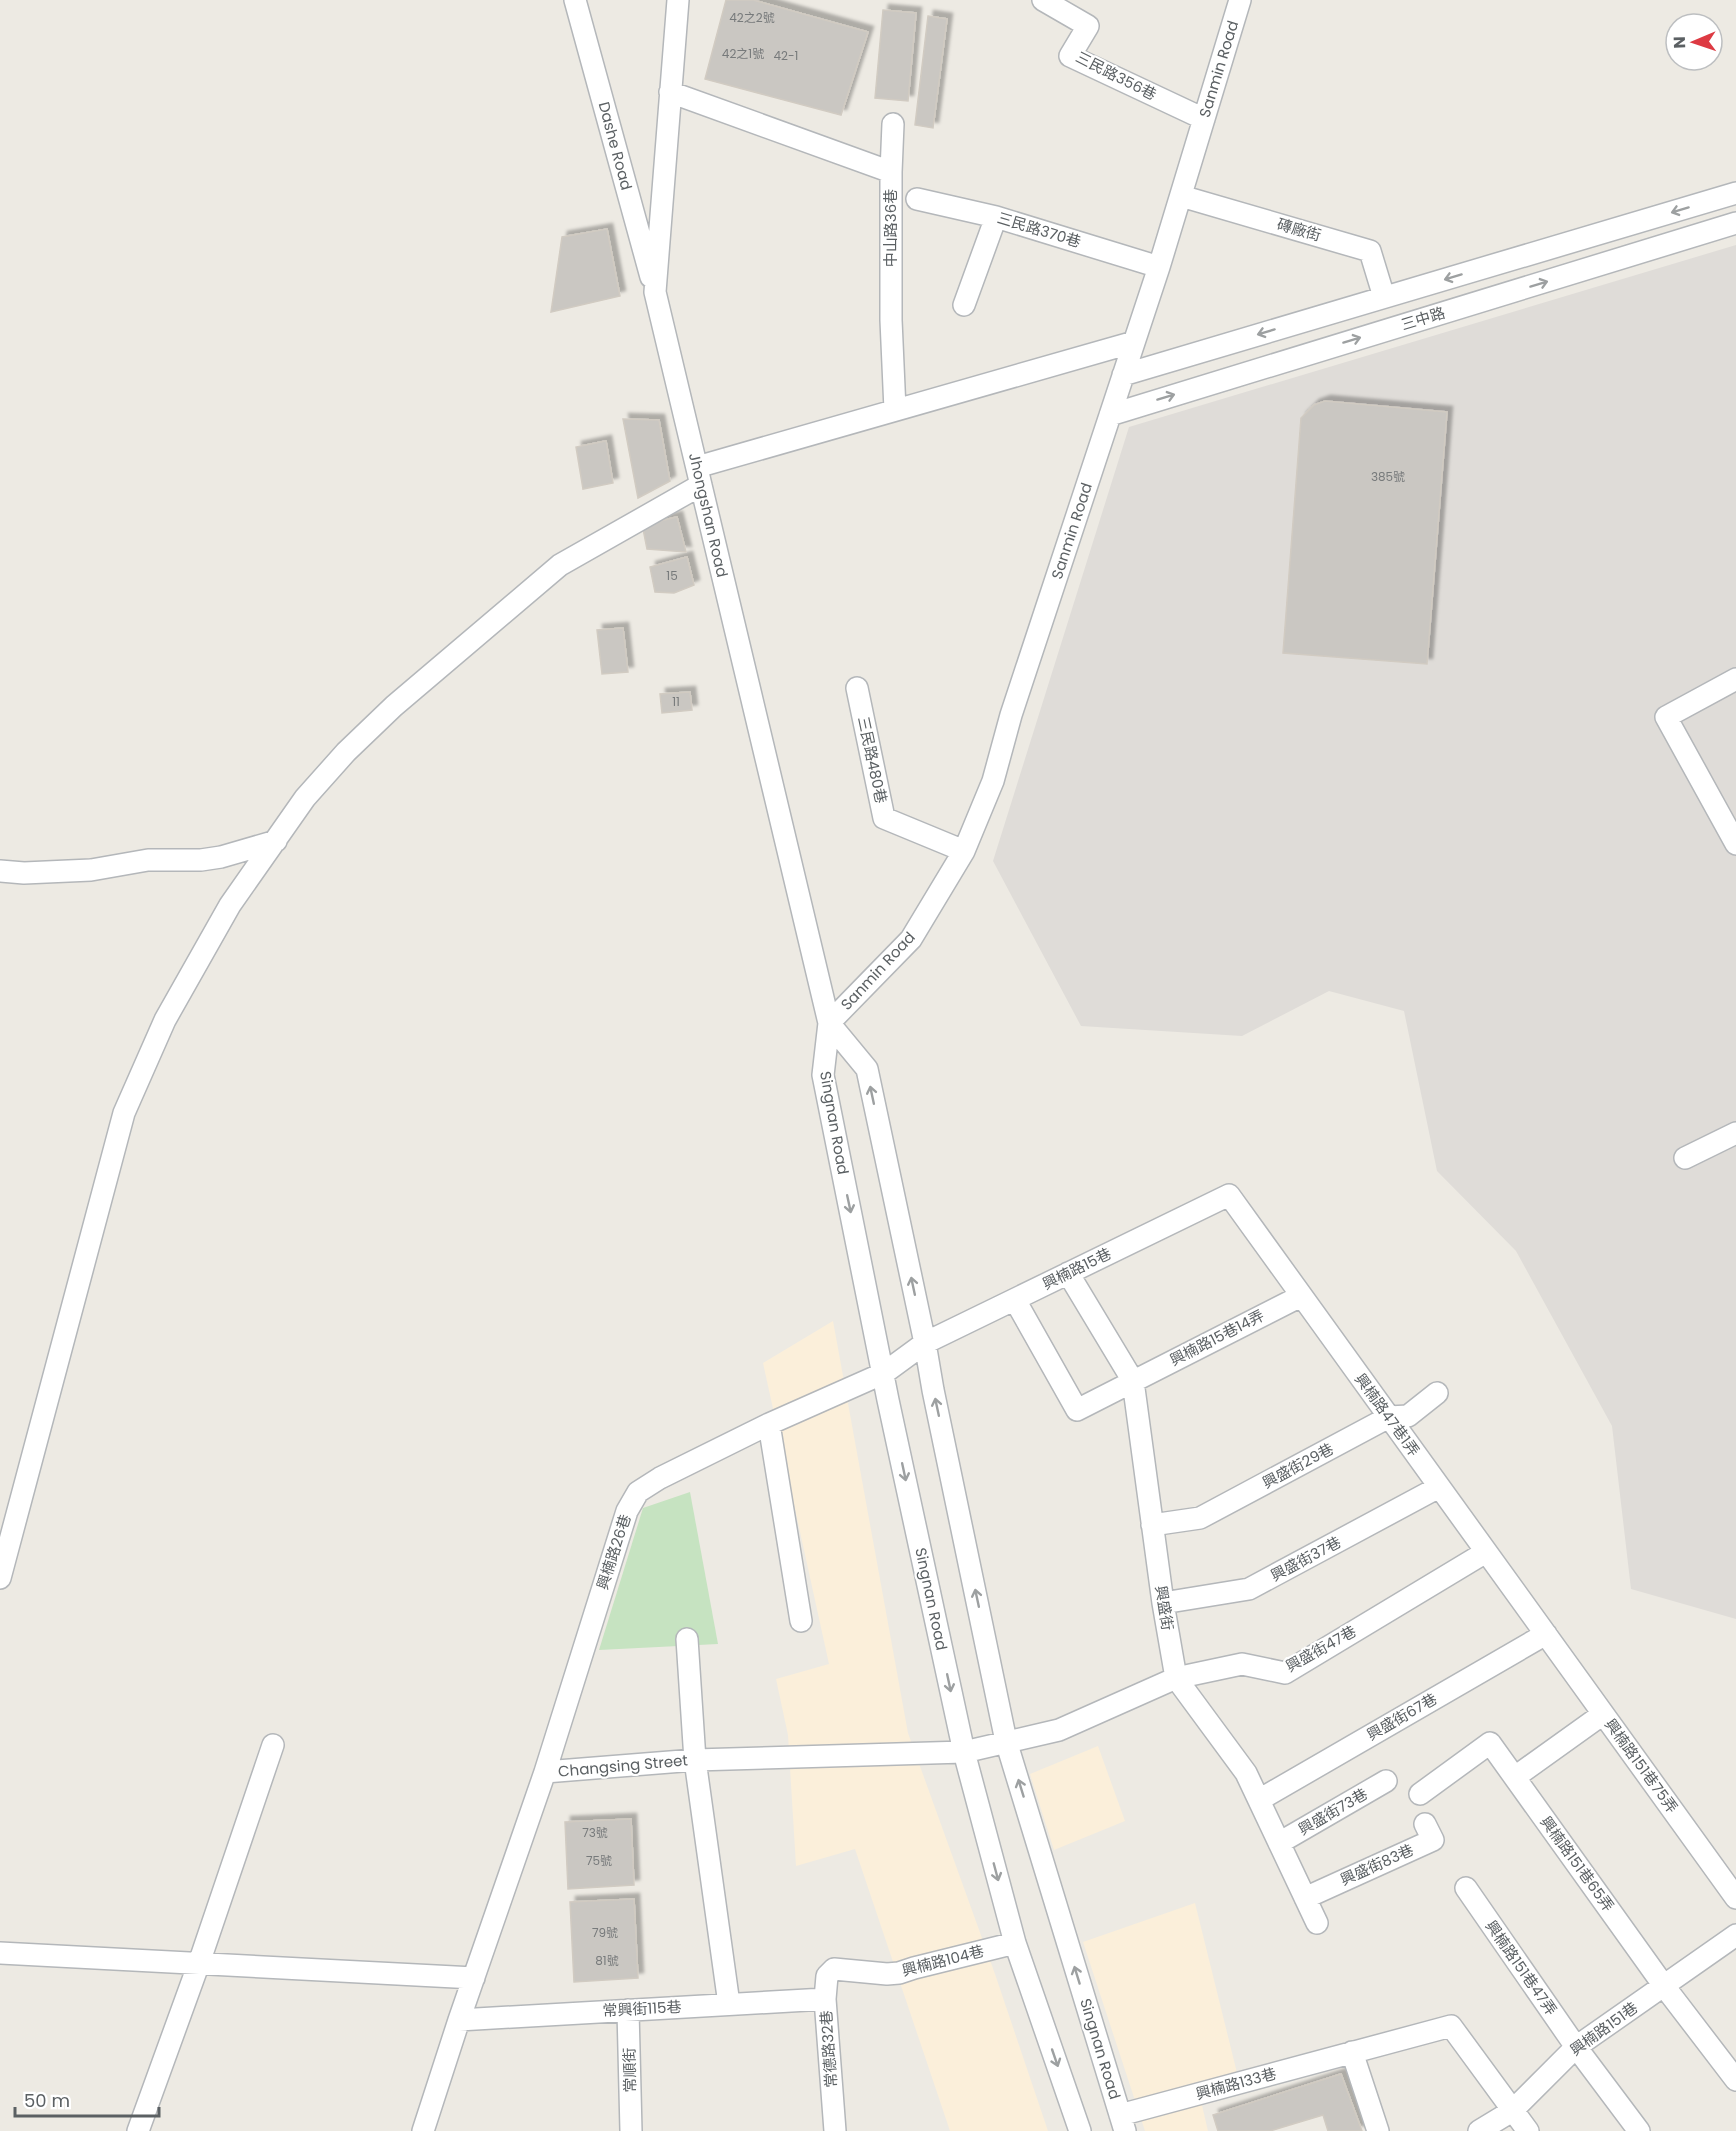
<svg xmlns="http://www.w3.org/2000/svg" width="1736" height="2131" font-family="Poppins,'Noto Sans TC',sans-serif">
	<defs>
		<filter id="shadow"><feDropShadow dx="5.5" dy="-5.5" stdDeviation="1.5" flood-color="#0004"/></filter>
	</defs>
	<rect width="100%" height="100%" fill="#edeae3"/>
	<path fill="#fbefda" d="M833 1321 908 1733 995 1974 1048 2131H950L855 1849 796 1866 788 1735 776 1679 829 1664 763 1363Z
		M1098 1746 1125 1821 1054 1850 1030 1774Z
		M1195 1903 1241 2089 1201 2101 1208 2131H1145L1083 1942Z"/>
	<path fill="#dfdcd8" d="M1736 245V1619L1631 1589 1612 1426 1516 1251 1437 1171 1404 1011 1329 991 1242 1036 1081 1026 993 861 1129 427Z"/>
	<path fill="#c6e3c1" d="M690 1492 718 1644 599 1650 643 1508Z"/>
	<path fill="#cac7c2" stroke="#d1cbc2" stroke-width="1.5" filter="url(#shadow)" d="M726 0H753L868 32 841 115 705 79Z
		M883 10 916 13 908 101 875 98Z
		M928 16 947 19 933 128 915 125Z
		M607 229 620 296 551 312 562 237Z
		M1325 401 1447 412 1427 664 1283 653 1301 418 1314 405Z
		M623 419 659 420 670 481 638 498Z
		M606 441 613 483 583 489 576 447Z
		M677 517 686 552 647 549 643 529 656 522Z
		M687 557 694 585 674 593 655 592 650 567Z
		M623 628 628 672 602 674 597 630Z
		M690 692 692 710 662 713 660 694Z
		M631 1819 634 1885 568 1889 565 1822Z
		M634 1899 638 1978 574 1982 570 1902Z
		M1341 2074 1362 2131H1328L1323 2115 1270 2131H1218L1213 2115Z"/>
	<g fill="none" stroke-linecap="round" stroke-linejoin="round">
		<g stroke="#b4b7ba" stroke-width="24">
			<path id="minor" d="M575 0 651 277
				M678 0 655 292 829 1023 823 1075 888 1400 964 1752 1015 1943 1080 2131
				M1043 0 1088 26 1070 56 1204 119
				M670 92 891 172V320L895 410
				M891 172 893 124
				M1181 196 1370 251 1384 297
				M917 199 996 217 1159 267
				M964 305 996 217
				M1123 375 1736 193
				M1110 415 1736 223
				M697 467 1134 342
				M1736 679 1666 717 1736 844
				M857 688 884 818 964 851
				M0 871 24 873 91 870 148 860H201L221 857 276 841
				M829 1023 867 1069 925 1343 933 1390 1006 1741 1125 2131
				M829 1023 911 939 964 851 993 781 1011 715 1159 267 1240 0
				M1685 1158 1736 1133
				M1068 1273 1133 1381 1163 1603 1176 1678 1246 1773 1317 1923
				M1015 1300 1077 1410 1301 1296
				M769 1424 801 1621
				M1152 1525 1200 1518 1389 1417 1408 1416 1437 1393
				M0 1578 124 1113 165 1020 230 905 305 798 346 752 394 706 560 565 701 485
				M1163 1603 1249 1589 1439 1487
				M687 1639 695 1760 729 2004
				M545 1772 627 1511 638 1492 660 1478 769 1424 884 1373 925 1343 1229 1195 1736 1898
				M1515 1777 1603 1714
				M1420 1794 1490 1743 1664 1986 1736 2080
				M1259 1800 1546 1634
				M1279 1843 1386 1781
				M1466 1888 1576 2047 1639 2131
				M1305 1898 1433 1840 1425 1824
				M0 1953 474 1978
				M628 2010 631 2131
				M459 2020 825 1999
				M1352 2052 1378 2131
				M1120 2115 1451 2026 1528 2131
				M138 2131 199 1963 273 1745
				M423 2131 459 2020 545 1772 695 1760 964 1752 1059 1730 1176 1678 1242 1664 1285 1673 1486 1552
				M835 2131 825 1999 827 1976 834 1969 887 1974 899 1973 914 1968 1015 1943
				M1479 2131 1512 2111 1576 2047 1736 1935"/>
		</g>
		<use href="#minor" stroke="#fff" stroke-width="21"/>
	</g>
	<defs><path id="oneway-shaft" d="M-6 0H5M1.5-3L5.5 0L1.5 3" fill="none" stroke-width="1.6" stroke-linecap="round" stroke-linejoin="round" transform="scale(1.5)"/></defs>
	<g stroke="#9da0a1">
		<use href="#oneway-shaft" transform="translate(1680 210) rotate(163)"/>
		<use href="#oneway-shaft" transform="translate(1453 277) rotate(163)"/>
		<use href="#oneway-shaft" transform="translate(1539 284) rotate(-17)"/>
		<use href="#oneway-shaft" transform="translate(1266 332) rotate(163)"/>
		<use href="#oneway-shaft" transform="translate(1352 340) rotate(-17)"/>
		<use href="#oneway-shaft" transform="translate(1166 397) rotate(-17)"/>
		<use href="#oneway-shaft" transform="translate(872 1095) rotate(-102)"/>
		<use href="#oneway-shaft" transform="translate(849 1204) rotate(78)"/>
		<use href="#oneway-shaft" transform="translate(913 1286) rotate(-102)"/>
		<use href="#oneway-shaft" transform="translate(937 1407) rotate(-102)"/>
		<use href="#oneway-shaft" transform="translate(904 1472) rotate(78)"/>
		<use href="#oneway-shaft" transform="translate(977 1598) rotate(-102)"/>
		<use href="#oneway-shaft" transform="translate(949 1683) rotate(78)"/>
		<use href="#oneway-shaft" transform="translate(1021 1788) rotate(-107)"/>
		<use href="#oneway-shaft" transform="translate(996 1872) rotate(75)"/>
		<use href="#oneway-shaft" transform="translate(1077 1975) rotate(-107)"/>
		<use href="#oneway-shaft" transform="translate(1055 2058) rotate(71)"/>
	</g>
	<g text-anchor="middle" stroke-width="4.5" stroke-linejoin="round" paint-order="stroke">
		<g font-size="12" fill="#777a7b">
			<text x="752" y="22">42之2號</text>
			<text x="743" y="58">42之1號</text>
			<text x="786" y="60">42-1</text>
			<text x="1388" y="481">385號</text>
			<text x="672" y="580">15</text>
			<text x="676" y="706">11</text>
			<text x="595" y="1837">73號</text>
			<text x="599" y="1865">75號</text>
			<text x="605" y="1937">79號</text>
			<text x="607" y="1965">81號</text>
		</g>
		<g font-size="15" fill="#5b6063" stroke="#fff">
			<text transform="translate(1219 69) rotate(-73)" y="5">Sanmin Road</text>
			<text transform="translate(1116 76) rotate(27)" y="5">三民路356巷</text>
			<text transform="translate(615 146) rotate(75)" y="5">Dashe Road</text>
			<text transform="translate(891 228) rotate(-90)" y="5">中山路36巷</text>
			<text transform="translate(1039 230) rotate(17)" y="5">三民路370巷</text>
			<text transform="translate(1299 230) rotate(16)" y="5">磚廠街</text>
			<text transform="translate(1423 319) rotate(-17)" y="5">三中路</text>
			<text transform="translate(708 515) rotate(77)" y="5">Jhongshan Road</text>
			<text transform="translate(1072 531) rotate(-72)" y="5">Sanmin Road</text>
			<text transform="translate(872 760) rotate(78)" y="5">三民路480巷</text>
			<text transform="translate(878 971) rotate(-47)" y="5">Sanmin Road</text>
			<text transform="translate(834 1123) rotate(80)" y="5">Singnan Road</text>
			<text transform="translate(1077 1269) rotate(-26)" y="5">興楠路15巷</text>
			<text transform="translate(1217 1338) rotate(-27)" y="5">興楠路15巷14弄</text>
			<text transform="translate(1387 1415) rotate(54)" y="5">興楠路47巷1弄</text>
			<text transform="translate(1298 1466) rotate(-28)" y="5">興盛街29巷</text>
			<text transform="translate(614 1552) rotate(-72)" y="5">興楠路26巷</text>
			<text transform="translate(1306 1559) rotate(-28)" y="5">興盛街37巷</text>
			<text transform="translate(931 1599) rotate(78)" y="5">Singnan Road</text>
			<text transform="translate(1164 1608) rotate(81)" y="5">興盛街</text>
			<text transform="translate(1321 1649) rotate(-29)" y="5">興盛街47巷</text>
			<text transform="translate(1402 1717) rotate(-30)" y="5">興盛街67巷</text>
			<text transform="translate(623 1766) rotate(-5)" y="5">Changsing Street</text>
			<text transform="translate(1641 1766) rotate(54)" y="5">興楠路151巷75弄</text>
			<text transform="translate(1333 1812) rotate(-30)" y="5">興盛街73巷</text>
			<text transform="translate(1577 1864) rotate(54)" y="5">興楠路151巷65弄</text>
			<text transform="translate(1377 1865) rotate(-24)" y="5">興盛街83巷</text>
			<text transform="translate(943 1961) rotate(-14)" y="5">興楠路104巷</text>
			<text transform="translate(1521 1968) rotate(55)" y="5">興楠路151巷47弄</text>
			<text transform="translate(642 2009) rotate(-3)" y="5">常興街115巷</text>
			<text transform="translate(1604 2029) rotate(-36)" y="5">興楠路151巷</text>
			<text transform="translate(829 2049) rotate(-94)" y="5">常德路32巷</text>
			<text transform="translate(1100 2049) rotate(73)" y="5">Singnan Road</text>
			<text transform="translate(630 2070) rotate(-91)" y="5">常順街</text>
			<text transform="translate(1236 2084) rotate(-15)" y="5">興楠路133巷</text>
		</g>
	</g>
	<g transform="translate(1694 42) rotate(268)"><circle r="28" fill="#ffffff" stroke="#bdbfc1" stroke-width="1.5"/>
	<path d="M0-4.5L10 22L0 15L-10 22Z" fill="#dd3a43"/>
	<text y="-9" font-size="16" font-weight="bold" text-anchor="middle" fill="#5b6063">N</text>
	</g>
	<path d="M15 2107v9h144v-9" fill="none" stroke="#5b6063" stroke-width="3"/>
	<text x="24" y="2107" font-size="18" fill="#5b6063" stroke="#ffffff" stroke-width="4.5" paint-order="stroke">50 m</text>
</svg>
